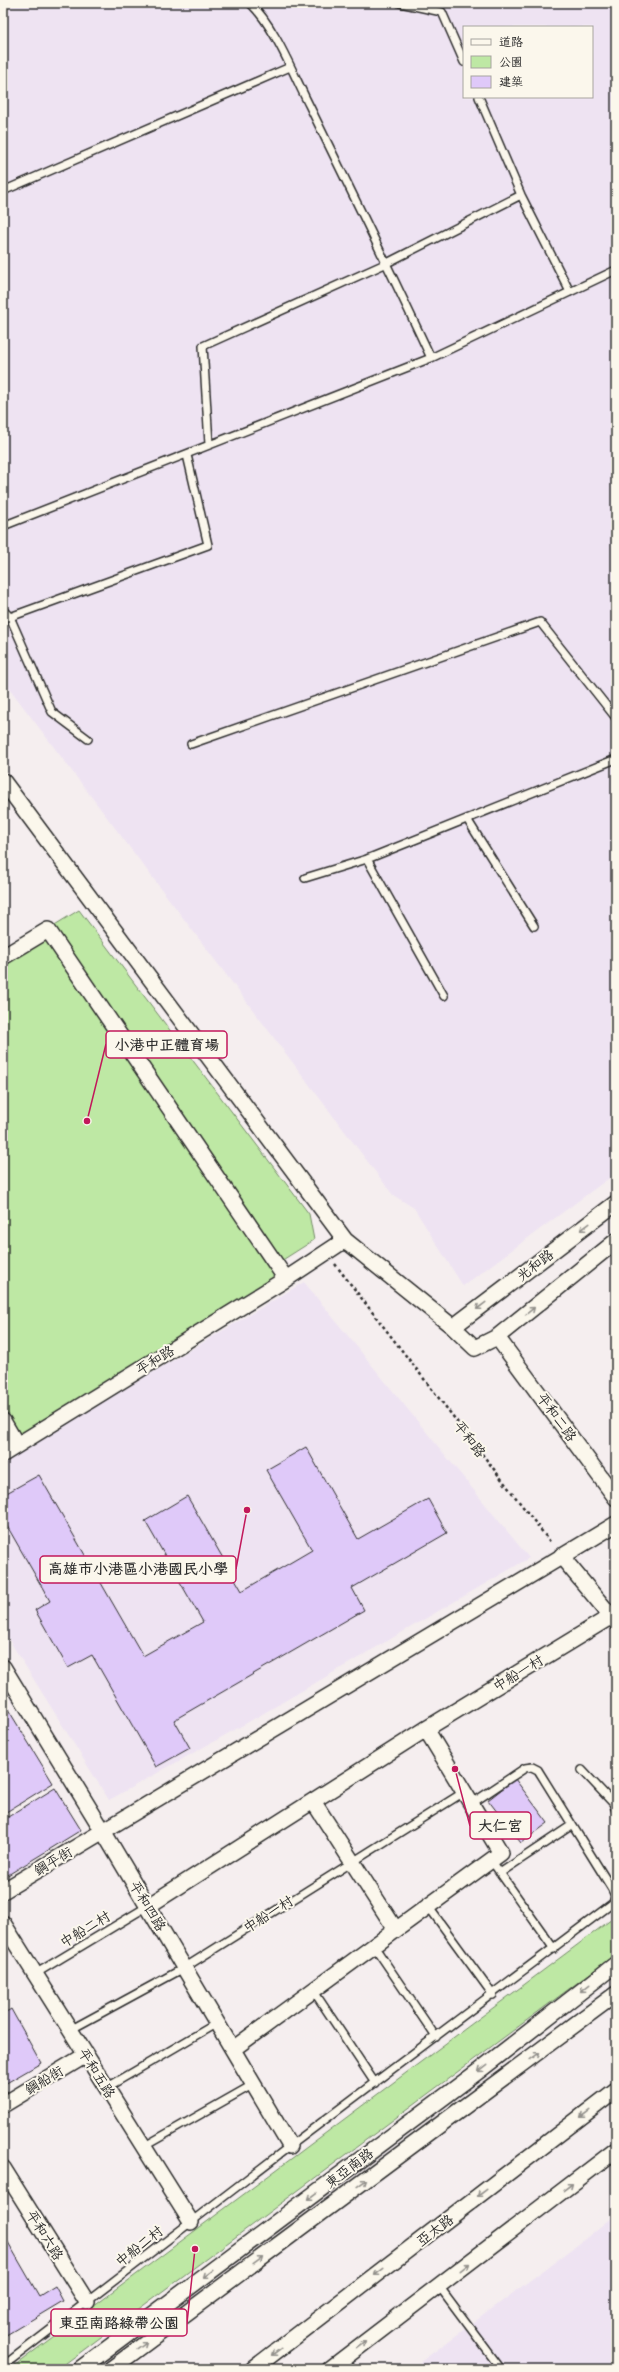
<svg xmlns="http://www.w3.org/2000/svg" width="619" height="2372" font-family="Kalam,'LXGW WenKai TC',sans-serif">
	<rect width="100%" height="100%" fill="#f5eeef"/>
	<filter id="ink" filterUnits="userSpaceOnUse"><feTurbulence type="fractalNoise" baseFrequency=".025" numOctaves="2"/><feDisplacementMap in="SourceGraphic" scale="8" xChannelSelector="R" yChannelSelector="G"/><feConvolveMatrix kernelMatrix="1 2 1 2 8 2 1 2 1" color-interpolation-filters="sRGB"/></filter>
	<g filter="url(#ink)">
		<path fill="#eee3f2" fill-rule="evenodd" d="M3 3H616V1173L463 1286 414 1208 393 1195 3 680ZM464 27H592V97H464Z
			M304 1282 529 1558 245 1724 109 1800 3 1630V1462Z
			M616 2214V2369H411L575 2247Z"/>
		<path fill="#bee8a4" stroke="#748a68" d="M79 910 309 1214 314 1240 281 1261 53 926Z
			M46 933 280 1282 23 1440 3 1406V960Z
			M616 1916V1954L58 2369H10Z"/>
		<path fill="#dfc9f9" stroke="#2b2b2b" d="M306 1447 358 1539 428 1499 447 1533 352 1588 364 1610 174 1720 190 1748 156 1767 92 1655 68 1668 35 1610 50 1601 3 1519V1495L39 1475 143 1656 203 1622 145 1521 187 1496 242 1591 312 1550 266 1470Z
			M3 1701 53 1783 3 1814Z
			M515 1779 548 1823 521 1843 488 1800Z
			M55 1788 81 1830 3 1878V1820Z
			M11 2009 41 2063 3 2085V2014Z
			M5 2237 39 2296 55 2286 63 2301 3 2337Z"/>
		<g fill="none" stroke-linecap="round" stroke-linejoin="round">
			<g stroke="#2b2b2b" stroke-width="10">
				<path id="service" d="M250 3C275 26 294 76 310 107 351 191 392 274 431 358
					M400 3 442 12 464 62
					M479 97 521 195 570 292
					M3 191 290 67
					M209 444 203 346 387 263 521 195
					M3 526 431 358 616 270
					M3 610 10 617 208 545 187 455
					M10 617 52 712 88 739
					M191 744 540 622 616 718
					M467 819 534 926
					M367 859 444 996
					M305 878 367 859 616 759
					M582 1770 613 1803 616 1811
					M491 1860 554 1949
					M500 1873 572 1825
					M428 1906 493 1995
					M374 1946 436 2037
					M35 1974 148 1906
					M313 1990 375 2083
					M70 2030 184 1968 464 1792
					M106 2088 217 2023
					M143 2147 254 2084
					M439 2286 501 2369
					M3 2366 290 2146 613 1903 615 1896 612 1889 538 1770 532 1767 525 1768 471 1804"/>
			</g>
			<g stroke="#2b2b2b" stroke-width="18">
				<path id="minor" d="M3 781 345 1240 453 1327 475 1348 497 1337 616 1241
					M3 957 48 930 286 1279
					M453 1327 616 1203
					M497 1337 616 1498
					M3 1421 17 1445
					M3 1454 286 1279 345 1240
					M561 1556 616 1622
					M3 1667 103 1831 290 2146
					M313 1801 396 1930
					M3 1891 616 1524
					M148 1906 426 1729 610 1617
					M3 1923 191 2222
					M233 2049 501 1853 426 1729
					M3 2105 86 2055
					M3 2168 87 2302
					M80 2369 480 2070 616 1964
					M111 2369 616 1994
					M253 2369 616 2090
					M330 2369 616 2150"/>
			</g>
			<path stroke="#2b2b2b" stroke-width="2.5" stroke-dasharray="3 3" stroke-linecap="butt" d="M335 1264 551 1543"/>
			<use href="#service" stroke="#fbf7ec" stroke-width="7"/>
			<use href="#minor" stroke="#fbf7ec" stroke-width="15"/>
		</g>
		<defs><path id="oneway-shaft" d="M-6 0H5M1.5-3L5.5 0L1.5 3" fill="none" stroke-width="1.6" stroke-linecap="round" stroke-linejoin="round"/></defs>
		<g stroke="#93918c">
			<use href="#oneway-shaft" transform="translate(585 1227) rotate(143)"/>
			<use href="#oneway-shaft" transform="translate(481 1306) rotate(143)"/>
			<use href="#oneway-shaft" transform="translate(530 1311) rotate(-39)"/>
			<use href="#oneway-shaft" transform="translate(585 1988) rotate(142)"/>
			<use href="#oneway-shaft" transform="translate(535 2056) rotate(-36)"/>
			<use href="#oneway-shaft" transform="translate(483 2068) rotate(142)"/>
			<use href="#oneway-shaft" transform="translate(585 2114) rotate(143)"/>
			<use href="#oneway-shaft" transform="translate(362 2183) rotate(-36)"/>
			<use href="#oneway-shaft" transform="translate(568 2187) rotate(-37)"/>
			<use href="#oneway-shaft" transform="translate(482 2193) rotate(143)"/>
			<use href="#oneway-shaft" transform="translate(312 2196) rotate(143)"/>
			<use href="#oneway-shaft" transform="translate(258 2260) rotate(-36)"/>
			<use href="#oneway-shaft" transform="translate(465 2267) rotate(-38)"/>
			<use href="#oneway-shaft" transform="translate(379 2272) rotate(143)"/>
			<use href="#oneway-shaft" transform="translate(208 2274) rotate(143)"/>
			<use href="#oneway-shaft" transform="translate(361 2345) rotate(-37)"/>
			<use href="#oneway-shaft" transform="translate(142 2346) rotate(-36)"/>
			<use href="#oneway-shaft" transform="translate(276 2352) rotate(143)"/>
		</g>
	</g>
	<g text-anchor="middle" stroke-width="4" stroke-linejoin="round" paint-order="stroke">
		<g font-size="14" fill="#2b2b2b" stroke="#fbf7ec">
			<text transform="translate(535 1265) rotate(-37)" y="5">光和路</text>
			<text transform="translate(155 1360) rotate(-32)" y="5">平和路</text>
			<text transform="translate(557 1417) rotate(54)" y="5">平和二路</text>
			<text transform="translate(470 1439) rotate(52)" y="5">平和路</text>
			<text transform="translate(518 1673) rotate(-31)" y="5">中船一村</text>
			<text transform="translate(53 1861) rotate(-31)" y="5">鋼平街</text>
			<text transform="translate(148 1906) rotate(59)" y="5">平和四路</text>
			<text transform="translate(268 1914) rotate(-32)" y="5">中船一村</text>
			<text transform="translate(85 1929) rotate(-31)" y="5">中船二村</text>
			<text transform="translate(97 2073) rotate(58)" y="5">平和五路</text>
			<text transform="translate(44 2080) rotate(-31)" y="5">鋼船街</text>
			<text transform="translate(349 2168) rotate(-37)" y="5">東亞南路</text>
			<text transform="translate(435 2230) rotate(-37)" y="5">亞太路</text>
			<text transform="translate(45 2235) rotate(58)" y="5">平和六路</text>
			<text transform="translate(139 2246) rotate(-38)" y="5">中船二村</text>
		</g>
	</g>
	<path fill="none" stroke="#c2185b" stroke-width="1.5" d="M87 1121L106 1044M247 1510L236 1569M455 1769L470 1826M195 2249L187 2323"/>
	<g fill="#c2185b" stroke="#fbf7ec" stroke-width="1.5">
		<circle cx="87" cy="1121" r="4"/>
		<circle cx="247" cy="1510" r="4"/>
		<circle cx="455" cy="1769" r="4"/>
		<circle cx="195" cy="2249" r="4"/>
	</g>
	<g fill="#fbf7ec" stroke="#c2185b" stroke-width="1.5">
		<rect x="106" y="1031" width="121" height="27" rx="4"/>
		<rect x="40" y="1556" width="196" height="27" rx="4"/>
		<rect x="470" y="1812" width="61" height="27" rx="4"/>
		<rect x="51" y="2309" width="136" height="27" rx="4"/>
	</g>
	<g font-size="15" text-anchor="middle" font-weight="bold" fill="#2b2b2b">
		<text x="167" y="1050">小港中正體育場</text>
		<text x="138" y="1574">高雄市小港區小港國民小學</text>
		<text x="500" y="1831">大仁宮</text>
		<text x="119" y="2328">東亞南路綠帶公園</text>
	</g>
	<rect width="619" height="2372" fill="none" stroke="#fbf7ec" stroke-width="16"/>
	<rect x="8" y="8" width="603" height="2356" fill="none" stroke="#2b2b2b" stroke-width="1.5" filter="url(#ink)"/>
	<rect x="463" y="26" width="130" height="72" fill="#fbf7ec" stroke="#a8a59f"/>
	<rect x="471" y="39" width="20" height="6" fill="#fbf7ec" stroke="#a8a59f"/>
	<text x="499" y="46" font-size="12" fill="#2b2b2b">道路</text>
	<rect x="471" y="56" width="20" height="12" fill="#bee8a4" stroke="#a8a59f"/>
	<text x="499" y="66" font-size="12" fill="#2b2b2b">公園</text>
	<rect x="471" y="76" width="20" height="12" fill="#dfc9f9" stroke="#a8a59f"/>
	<text x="499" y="86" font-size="12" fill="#2b2b2b">建築</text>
</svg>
